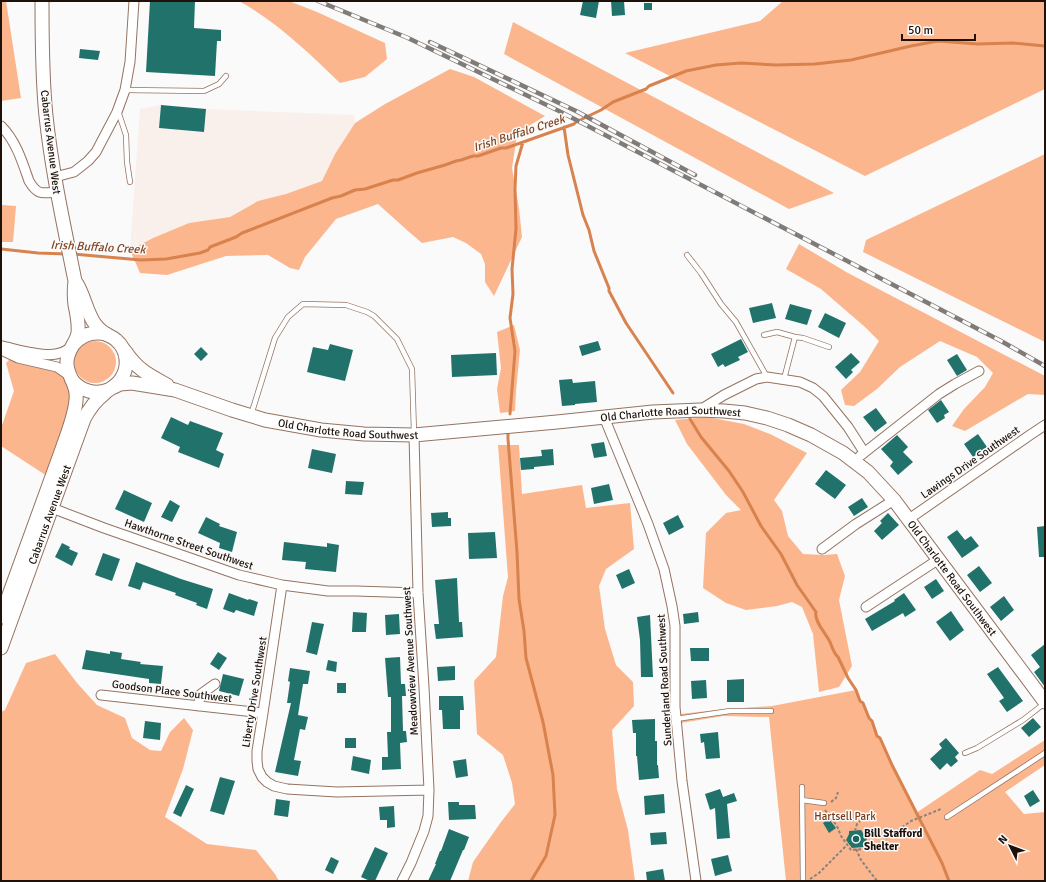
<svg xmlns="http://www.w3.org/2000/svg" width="1046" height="882" font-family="Signika,sans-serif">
	<rect width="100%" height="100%" fill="#fafafa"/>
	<path fill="#f9f0eb" d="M161 105 159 128 204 132 206 109 354 115 355 123 335 154 322 181 286 194 258 201 230 217 189 223 153 238 130 250 140 109Z"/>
	<path fill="#fcb68e" d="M1 1H6L21 98 1 101Z
		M239 1H289L317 12 385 43 387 59 365 77 340 83C309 53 277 22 239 1Z
		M783 1H1045V89L865 176 625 53 760 21Z
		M513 22 834 193 789 209 504 54Z
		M450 69 474 77 545 116 524 129 517 135 512 168 519 208 522 237 494 296 485 282V264L481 254 466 243 453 237 422 243 408 231 378 204 336 219 305 257 299 270 290 268 268 255 226 256 167 275 140 273 130 250 153 238 189 223 230 217 258 201 286 194 322 181 335 154 355 123 385 104Z
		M1045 154V342L863 252 866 240Z
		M1 205 16 206 13 242H1Z
		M799 244 848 273 1045 376V395L1028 394 965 431 952 426 964 409 985 387 993 373 977 357 940 341 900 367 877 389 854 406 845 405 841 390 860 372 879 341 865 327 821 289 786 269Z
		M514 325 520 350 516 391 515 411 500 413 497 389 501 368 497 332Z
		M74 362a21 21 0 1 1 42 0a21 21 0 1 1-42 0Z
		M10 359 57 371 64 376 68 383 71 398 68 417 47 476 1 446V428L14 391 6 363Z
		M707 417 744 424 770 434 807 453 774 500 782 511 788 536 803 554 824 555 837 554 845 576 839 600 852 666 839 687 819 692 813 634 802 607 792 602 777 606 746 610 726 603 703 588 706 533 726 513 741 510 726 495 687 444 675 420Z
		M498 445H519L522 494 582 485 586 508 630 503 634 549 606 569 599 586 605 629 616 665 633 682 634 706 612 730 617 789 628 830 635 881H468L473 862 501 822 515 804 512 783 503 755 477 734 474 681 496 657 503 596 508 577Z
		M55 654 77 683 97 705 125 718 132 738 150 750 161 751 170 732 184 718 193 730 183 769 165 817 207 844 256 850 275 874 279 881H1V712L5 710 26 663Z
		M856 690 860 701 863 703 869 718 872 721 877 736 880 738 892 765 916 813 980 770 992 774 1045 740V765L1005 792 1024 814 1045 812V881H786L769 717 723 716 681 723 680 714 726 709 772 706Z"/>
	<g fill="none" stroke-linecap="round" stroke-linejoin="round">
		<path stroke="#d8824e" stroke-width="3" d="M564 127 568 155 583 215 589 230 594 251 609 288V291L626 323 673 393
			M1 249 38 253 66 254
			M73 254 141 260 166 259 200 253 208 250 210 247 236 237 242 233 332 198 341 196 355 190 365 189 393 180H398L417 173 445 165 456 161 461 160 473 156H478L501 148H506L574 124 576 122 601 110 613 102 646 89 649 86 686 71 716 65 741 63 776 65 815 64 851 60 911 46 938 41 978 44 1012 43 1045 46
			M510 414 515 351 510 318 513 294 512 269 516 229 515 189 516 166 523 142
			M690 419 701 437 729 471 743 492 761 526 781 554 797 585 816 612C814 620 823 630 827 637 832 643 832 652 838 657L848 678 856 690 860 701 863 703 869 718 872 721 877 736 880 738 892 765 942 863 949 881
			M508 434V439L517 552 519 599 524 631 526 658 543 722 553 775 555 815 546 856 531 881"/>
	</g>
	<path fill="#22726c" d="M150 1H195L194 28 221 30V41H217L215 76 146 72Z
		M583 1H599L596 18 580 15Z
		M611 1H624L625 15 612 16Z
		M644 3H652V10H644Z
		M80 49 100 51 98 60 79 58Z
		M161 105 206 109 204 132 159 128Z
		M772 303 776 318 753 323 749 308Z
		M790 304 812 310 807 325 785 319Z
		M825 313 846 323 839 338 818 327Z
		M741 339 748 352 738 357 740 360 725 367 723 364 718 367 711 354Z
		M598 341 601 350 582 356 579 346Z
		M330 344 353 350 345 381 307 372 313 347 328 350Z
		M201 347 208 354 201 361 194 354Z
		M496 353 497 375 452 377 451 355Z
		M851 353 860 362 851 370 853 372 846 379 835 367Z
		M957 354 967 370 957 376 947 360Z
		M572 379 573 383 595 381 597 402 575 404V405L562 406 559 380Z
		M941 400 949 412 944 415 945 418 937 423 928 410Z
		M876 408 887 423 875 432 863 417Z
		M171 417 188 425 190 421 223 433 216 450 224 454 219 468 178 452 180 447 161 438Z
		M978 434 987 447 973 457 964 444Z
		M897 435 908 447 903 452 913 462 898 475 890 466 893 462 881 449Z
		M604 442 607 456 594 458 591 444Z
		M312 449 336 454 332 473 308 468Z
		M553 449 554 465 534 467V469L521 470 520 458 542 456 541 450Z
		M826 470 846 485 835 499 815 484Z
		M346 481 364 482 362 495 345 494Z
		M609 484 613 500 594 504 591 488Z
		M124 490 152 503 144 522 115 509Z
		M862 498 868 507 854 516 848 507Z
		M170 500 180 506 172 522 161 517Z
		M448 512V518H451V526L432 527 431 513Z
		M888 513 899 525 882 540 874 531 882 523 880 521Z
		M678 515 684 527 669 535 663 523Z
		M206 517 220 524 219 526 237 532 232 552 219 548 220 543 198 533Z
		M1045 526V557H1039L1037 527Z
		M957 530 965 540 971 536 979 546 962 558 947 537Z
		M495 532 497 558 469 559 468 533Z
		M284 542 327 547V543L339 545 336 572 305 569 306 562 282 560Z
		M62 543 70 547 69 549 78 553 72 566 55 557Z
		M103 553 120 559 112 581 95 575Z
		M136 562 181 579 213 589 207 609 196 605 197 603 175 595 176 593 143 582 140 590 128 586Z
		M979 566 992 583 980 592 967 575Z
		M629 569 635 583 622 589 616 575Z
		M457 578 459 622H462L463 637 436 639 434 624H439L435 580Z
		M936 579 944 591 932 599 924 587Z
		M229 593 248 600 249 599 258 602 254 616 236 610 234 613 223 609Z
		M904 593 916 610 905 617 903 613 872 631 865 619 895 601 894 600Z
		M1004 596 1014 610 1001 621 990 607Z
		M951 611 964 630 950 641 936 622Z
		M353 612 367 613 366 632H352Z
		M698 612 699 622 684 624 683 614Z
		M399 614 400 634 386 635 385 615Z
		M650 615 653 677H641L640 640 637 617Z
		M312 622 324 624 317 655 306 652Z
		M1045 644V687L1034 672 1040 667 1031 655Z
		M690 648H709V661H691Z
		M86 650 110 654V651L122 653 121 659 141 662 140 664 163 666 161 684 149 683V679L82 669Z
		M218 652 227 658 219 670 210 664Z
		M400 657 401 684H405L406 696H402L403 731H406L407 742 400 743 401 769 382 770V757H388L387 732H391V697H388L385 658Z
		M328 660 337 662 336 672 326 670Z
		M455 666V680L438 681 437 667Z
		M998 667 1023 701 1007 712 999 701 1004 698 987 674Z
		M290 668 310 671 308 684H303L298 715 308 717 305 730 300 729 294 760 301 761 298 776 275 772 291 703H287L290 682 288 681Z
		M223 674 244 679 239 696 219 691Z
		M744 679V702H727V680Z
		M706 680 707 698 692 699 691 681Z
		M337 683H346V693H337Z
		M439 696H463L464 710H460V729H443L442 710H439Z
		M1033 718 1041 727 1029 737 1021 728Z
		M655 719V741H657V765H658L659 778 639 780 637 756H636V733H633L632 720Z
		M145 721 161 723 160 740 143 738Z
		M718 732 720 758 706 759 704 742 701 743 700 734Z
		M345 738H356V748H345Z
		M946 738 959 753 955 757 958 761 951 767 947 763 940 770 930 759 942 748 939 744Z
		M353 756 371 760 369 774 351 770Z
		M466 759 468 776 456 778 453 761Z
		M220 777 235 781 224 815 210 811Z
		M186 785 194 789 181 817 173 813Z
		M720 789 723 797 734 793 737 801 727 804 730 838 717 839 715 808 710 810 705 794Z
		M1033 790 1040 801 1030 807 1024 796Z
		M664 794 665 813 645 815 644 796Z
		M276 799 290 801 288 817 274 815Z
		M448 802H459V805H475L476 819 449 820Z
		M394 806 395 827 387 828V820H380L379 807Z
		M829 819 836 828 829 833 823 823Z
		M449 829 469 837 464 850H463L450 881H428L436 864H435L440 851H441Z
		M861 830 867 839 863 847 852 848 846 840 849 834V831Z
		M666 832 667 844 651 845 650 833Z
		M375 847 388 853 375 881H370L361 877Z
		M728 855 732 871 715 876 711 859Z
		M331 857 339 861 333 874 325 870Z
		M663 869 665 881H647L646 872Z"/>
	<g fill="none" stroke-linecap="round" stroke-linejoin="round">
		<g stroke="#947361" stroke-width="6">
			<path id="lane" d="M125 90 204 91 219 84 226 76
				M118 111 126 135 127 162 130 182
				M687 255 701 273 721 304 736 322 767 377
				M764 335 777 332 795 337 784 379
				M795 337 803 338 829 347
				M251 415 275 338 288 317 303 304 346 305 367 312 374 316 397 339 412 369 414 433
				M676 719 730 711H771
				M965 753 977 748 1023 720 1045 703
				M802 787 803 881
				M802 800 824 803
				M947 817 1045 753"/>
		</g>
		<g stroke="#947361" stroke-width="11">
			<path id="street" d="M1 126C16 141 22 161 29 181 38 196 42 193 57 192
				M55 177 74 172 88 161 96 152 117 112 125 90 130 62 134 1
				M2 346C16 349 42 357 56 354 61 353 66 351 70 348
				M1 350 18 358 57 367 70 376
				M700 410 724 395 756 379 767 377 800 382 813 388 823 396 848 427 864 452
				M604 417 648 524 664 569 672 606 675 626V707L682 781 696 881
				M860 456 939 394 955 384 979 371
				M52 508 104 528 239 575 282 585 328 591H356L418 593
				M909 519 1030 435 1045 425
				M822 549 856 524 894 500
				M282 585 263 713 257 751V761L258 769 262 777 267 782 274 786 287 789 337 792 429 790
				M866 607 939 559
				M101 695 263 713
				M198 706 201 694 215 684
				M402 881 411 863 424 831 428 816 429 790 424 687 418 593 414 435"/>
		</g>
		<g stroke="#947361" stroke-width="15">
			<g id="secondary">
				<path d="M73 345C82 334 93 331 106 334"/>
				<path d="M125 351C138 370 147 374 167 385"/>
				<path d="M72 380C81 391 95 395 108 390"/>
				<path id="s1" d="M114 387 120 384 132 383 175 390 232 410 265 420 321 430 364 434 414 435 557 422 653 412 700 410 724 411 745 413 767 418 788 425 811 435 843 453 868 472 894 500 1045 702"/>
				<path d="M1 617 62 449C67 434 78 408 76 393 75 382 67 374 67 364 66 351 76 344 78 333 79 323 77 314 75 305 74 297 74 289 75 281 64 226 52 172 46 116 42 78 42 39 42 1"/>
				<path id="s2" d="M1 648 84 419C89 409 96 400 105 393 110 388 117 386 121 379 129 367 128 350 116 340 113 337 109 336 106 334 101 331 96 326 93 321 86 309 84 296 77 284"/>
			</g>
		</g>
		<path stroke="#89827f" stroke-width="2" stroke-dasharray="3 2" stroke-linecap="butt" d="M831 802 836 798 838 792
			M825 810 837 826 841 836 851 850 863 849 878 844 911 821 941 809
			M855 831 857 824 860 821
			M856 849 861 860 877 881
			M810 879 819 873 847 845"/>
		<use href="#lane" stroke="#fff" stroke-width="4.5"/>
		<use href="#street" stroke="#fff" stroke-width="9"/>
		<use href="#secondary" stroke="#fff" stroke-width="13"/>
		<g stroke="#817b77" stroke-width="4.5">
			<path id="rail" d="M318 1 408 38 559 111 1001 341 1045 366
				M430 42 576 111 695 175"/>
		</g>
		<use href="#rail" stroke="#fafafa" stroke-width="3" stroke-dasharray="9" stroke-linecap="butt"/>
	</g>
	<circle fill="#186560" stroke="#fafafa" stroke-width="1.5" cx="856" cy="839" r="4"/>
	<g text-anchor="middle" stroke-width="3" stroke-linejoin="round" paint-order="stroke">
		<g font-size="11" fill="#1d110a" stroke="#fafafa">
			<text transform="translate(51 142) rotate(83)" y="4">Cabarrus Avenue West</text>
			<text dy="4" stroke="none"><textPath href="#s1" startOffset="565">Old Charlotte Road Southwest</textPath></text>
			<text dy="4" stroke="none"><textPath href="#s1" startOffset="241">Old Charlotte Road Southwest</textPath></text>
			<text transform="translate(970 462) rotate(-35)" y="4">Lawings Drive Southwest</text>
			<text dy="4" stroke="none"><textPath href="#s2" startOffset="142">Cabarrus Avenue West</textPath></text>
			<text transform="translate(189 544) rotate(19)" y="4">Hawthorne Street Southwest</text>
			<text dy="4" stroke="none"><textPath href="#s1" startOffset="913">Old Charlotte Road Southwest</textPath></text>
			<text transform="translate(410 661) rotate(-93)" y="4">Meadowview Avenue Southwest</text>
			<text transform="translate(664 680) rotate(-93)" y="4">Sunderland Road Southwest</text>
			<text transform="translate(172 691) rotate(7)" y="4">Goodson Place Southwest</text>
			<text transform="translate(254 692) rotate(-81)" y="4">Liberty Drive Southwest</text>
		</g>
		<g font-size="11" fill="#753c17" stroke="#fafafa">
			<text x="845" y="820">Hartsell Park</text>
		</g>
		<g font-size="11" font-weight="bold" fill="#1d110a" stroke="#fafafa" text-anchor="start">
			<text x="864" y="837">Bill Stafford<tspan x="864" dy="13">Shelter</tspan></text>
		</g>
		<g font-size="12" font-style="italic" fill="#804622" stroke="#fafafa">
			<text transform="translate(519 133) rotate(-18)" y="4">Irish Buffalo Creek</text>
			<text transform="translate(98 247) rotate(3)" y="4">Irish Buffalo Creek</text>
		</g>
	</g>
	<rect width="1046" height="882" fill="none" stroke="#1d110a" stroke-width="4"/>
	<g transform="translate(1010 846) rotate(312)" stroke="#fafafa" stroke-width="3" paint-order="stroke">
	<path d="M0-3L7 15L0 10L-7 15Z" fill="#1d110a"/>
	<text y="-6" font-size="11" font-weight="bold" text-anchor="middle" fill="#1d110a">N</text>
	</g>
	<path d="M902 34v6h73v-6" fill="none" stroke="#1d110a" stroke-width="2"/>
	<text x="908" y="34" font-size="12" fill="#1d110a" stroke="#fafafa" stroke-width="3" paint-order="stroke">50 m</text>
</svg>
